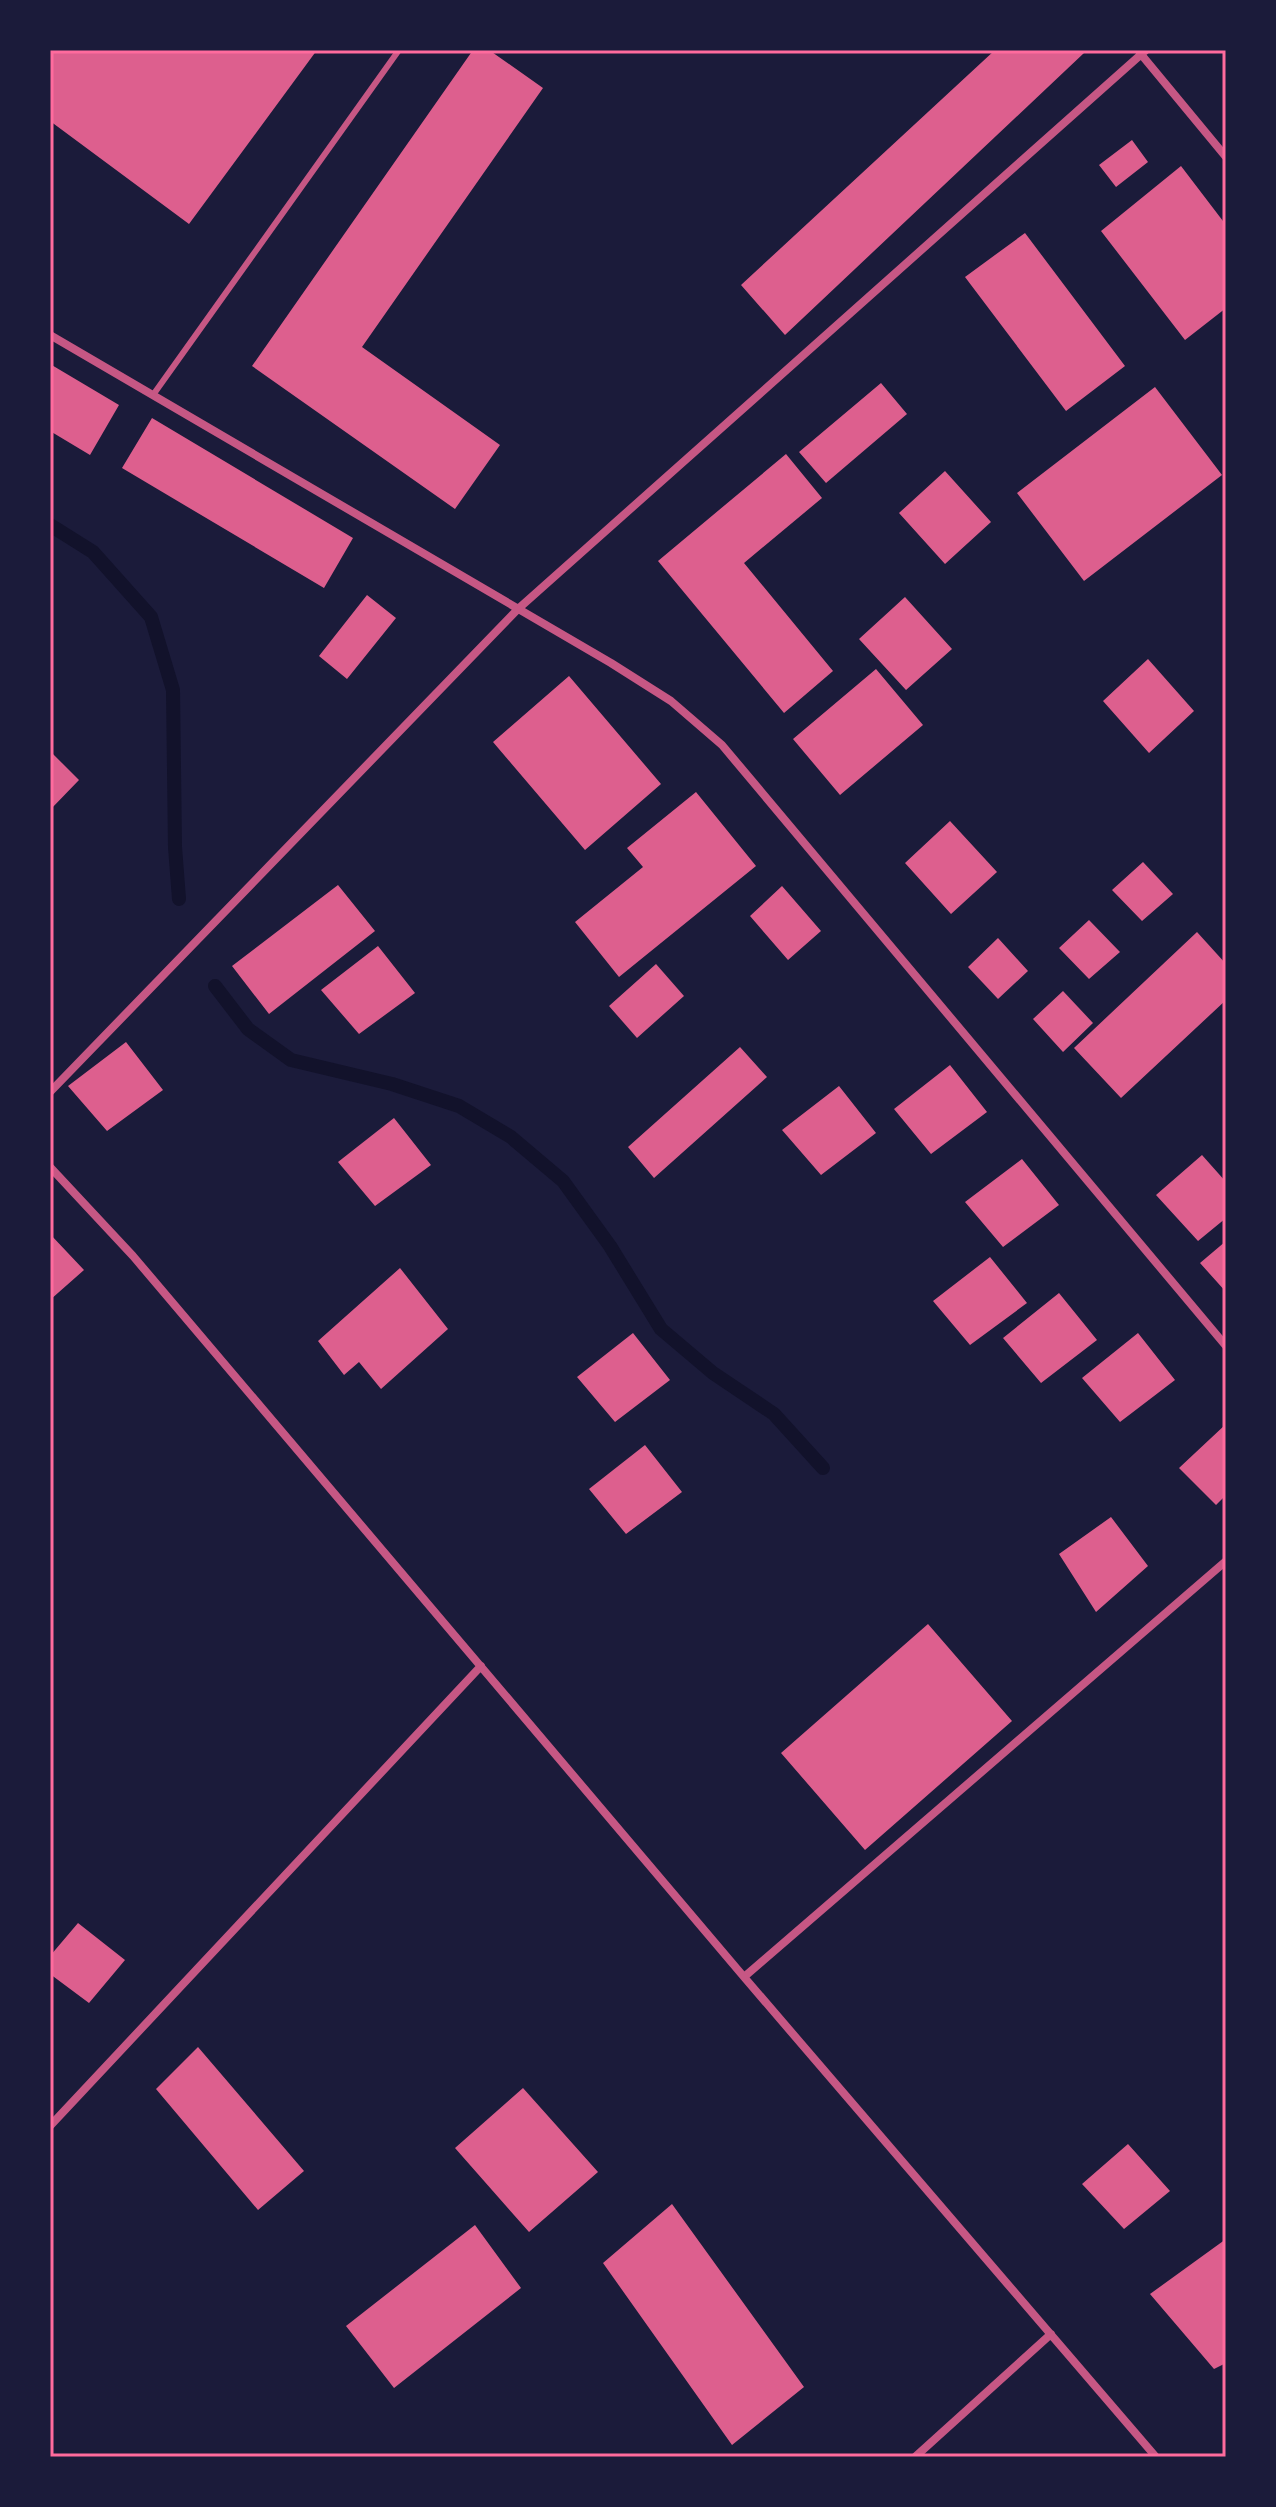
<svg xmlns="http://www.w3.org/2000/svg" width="1276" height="2507" font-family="Barlow,sans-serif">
	<rect width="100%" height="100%" fill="#1b1b3a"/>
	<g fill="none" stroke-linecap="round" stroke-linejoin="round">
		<path stroke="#12122b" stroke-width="14" d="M50 525 93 552 151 617 173 690 175 847 179 899
			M215 986 248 1029 291 1060 392 1084 459 1106 511 1137 563 1181 610 1246 661 1329 713 1373 774 1414 823 1468"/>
	</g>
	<path fill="#dd5f8e" d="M50 50H317L189 224 50 121Z
		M473 50H489L543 88 362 347 500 445 455 509 252 366Z
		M995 50H1081L1084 53 785 335 741 285Z
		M1132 140 1148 162 1116 187 1099 165Z
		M1181 166 1226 225V308L1185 340 1101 231Z
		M1025 233 1125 366 1066 411 965 277Z
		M50 364 119 405 90 455 50 431Z
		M881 383 907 414 826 483 799 452Z
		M1155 387 1222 475 1084 581 1017 493Z
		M152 418 353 538 324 588 122 468Z
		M786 454 822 498 744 563 833 671 784 713 658 561Z
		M945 471 991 522 945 564 899 513Z
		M367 595 396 618 347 679 319 656Z
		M905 597 952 649 906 690 859 639Z
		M1148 659 1194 711 1149 753 1103 701Z
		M876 669 923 725 840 795 793 739Z
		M569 676 661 784 585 850 493 742Z
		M50 751 79 780 50 810Z
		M696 792 756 866 619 977 575 922 643 867 627 848Z
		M950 821 997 872 951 914 905 863Z
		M1143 862 1173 894 1142 921 1112 890Z
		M338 885 375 931 269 1014 232 966Z
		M782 886 821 931 788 960 750 916Z
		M1089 920 1120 952 1089 979 1059 948Z
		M1197 932 1226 964V1000L1121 1098 1074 1048Z
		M998 938 1028 971 998 999 968 967Z
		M378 946 415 993 359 1034 321 990Z
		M656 964 684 996 637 1038 609 1006Z
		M1063 991 1093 1023 1063 1052 1033 1019Z
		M126 1042 163 1090 107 1131 68 1086Z
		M740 1047 767 1077 654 1178 628 1147Z
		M950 1065 987 1112 931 1154 894 1109Z
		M839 1086 876 1133 821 1175 782 1130Z
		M394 1118 431 1165 375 1206 338 1162Z
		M1202 1155 1226 1182V1218L1198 1241 1156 1195Z
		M1022 1159 1059 1205 1003 1247 965 1202Z
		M50 1234 84 1270 50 1300Z
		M1226 1241V1292L1200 1263Z
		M990 1257 1027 1303 970 1345 933 1301Z
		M400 1268 448 1329 381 1389 359 1362 344 1375 318 1341Z
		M1059 1293 1097 1340 1041 1383 1003 1338Z
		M633 1333 670 1380 615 1422 577 1377Z
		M1138 1333 1175 1380 1120 1422 1082 1378Z
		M1226 1424V1495L1216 1505 1179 1468Z
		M645 1445 682 1492 626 1534 589 1489Z
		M1111 1517 1148 1566 1096 1612 1059 1554Z
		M928 1624 1012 1721 865 1850 781 1753Z
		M78 1923 125 1960 89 2003 50 1974V1956Z
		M198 2047 304 2171 258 2210 156 2089Z
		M523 2088 598 2172 529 2232 455 2148Z
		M1128 2144 1170 2191 1124 2229 1082 2184Z
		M672 2204 804 2387 732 2445 603 2263Z
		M475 2225 521 2288 394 2388 346 2326Z
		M1226 2239V2363L1214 2369 1150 2294Z"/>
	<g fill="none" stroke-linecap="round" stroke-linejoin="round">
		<path stroke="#c65784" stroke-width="6" d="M153 395 399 50"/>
		<path stroke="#c65784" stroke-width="8" d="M1140 53 1226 157
			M50 335 611 663 671 701 722 745 1226 1346
			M50 1092 518 609 1146 50
			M50 1167 133 1256 744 1977 1156 2457
			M744 1977 1226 1561
			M50 2126 481 1666
			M915 2457 1051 2334"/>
	</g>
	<rect width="1276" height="2507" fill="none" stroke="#1b1b3a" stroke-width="104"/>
	<rect x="52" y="52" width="1172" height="2403" fill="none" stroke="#ff6b9d" stroke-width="3"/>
</svg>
